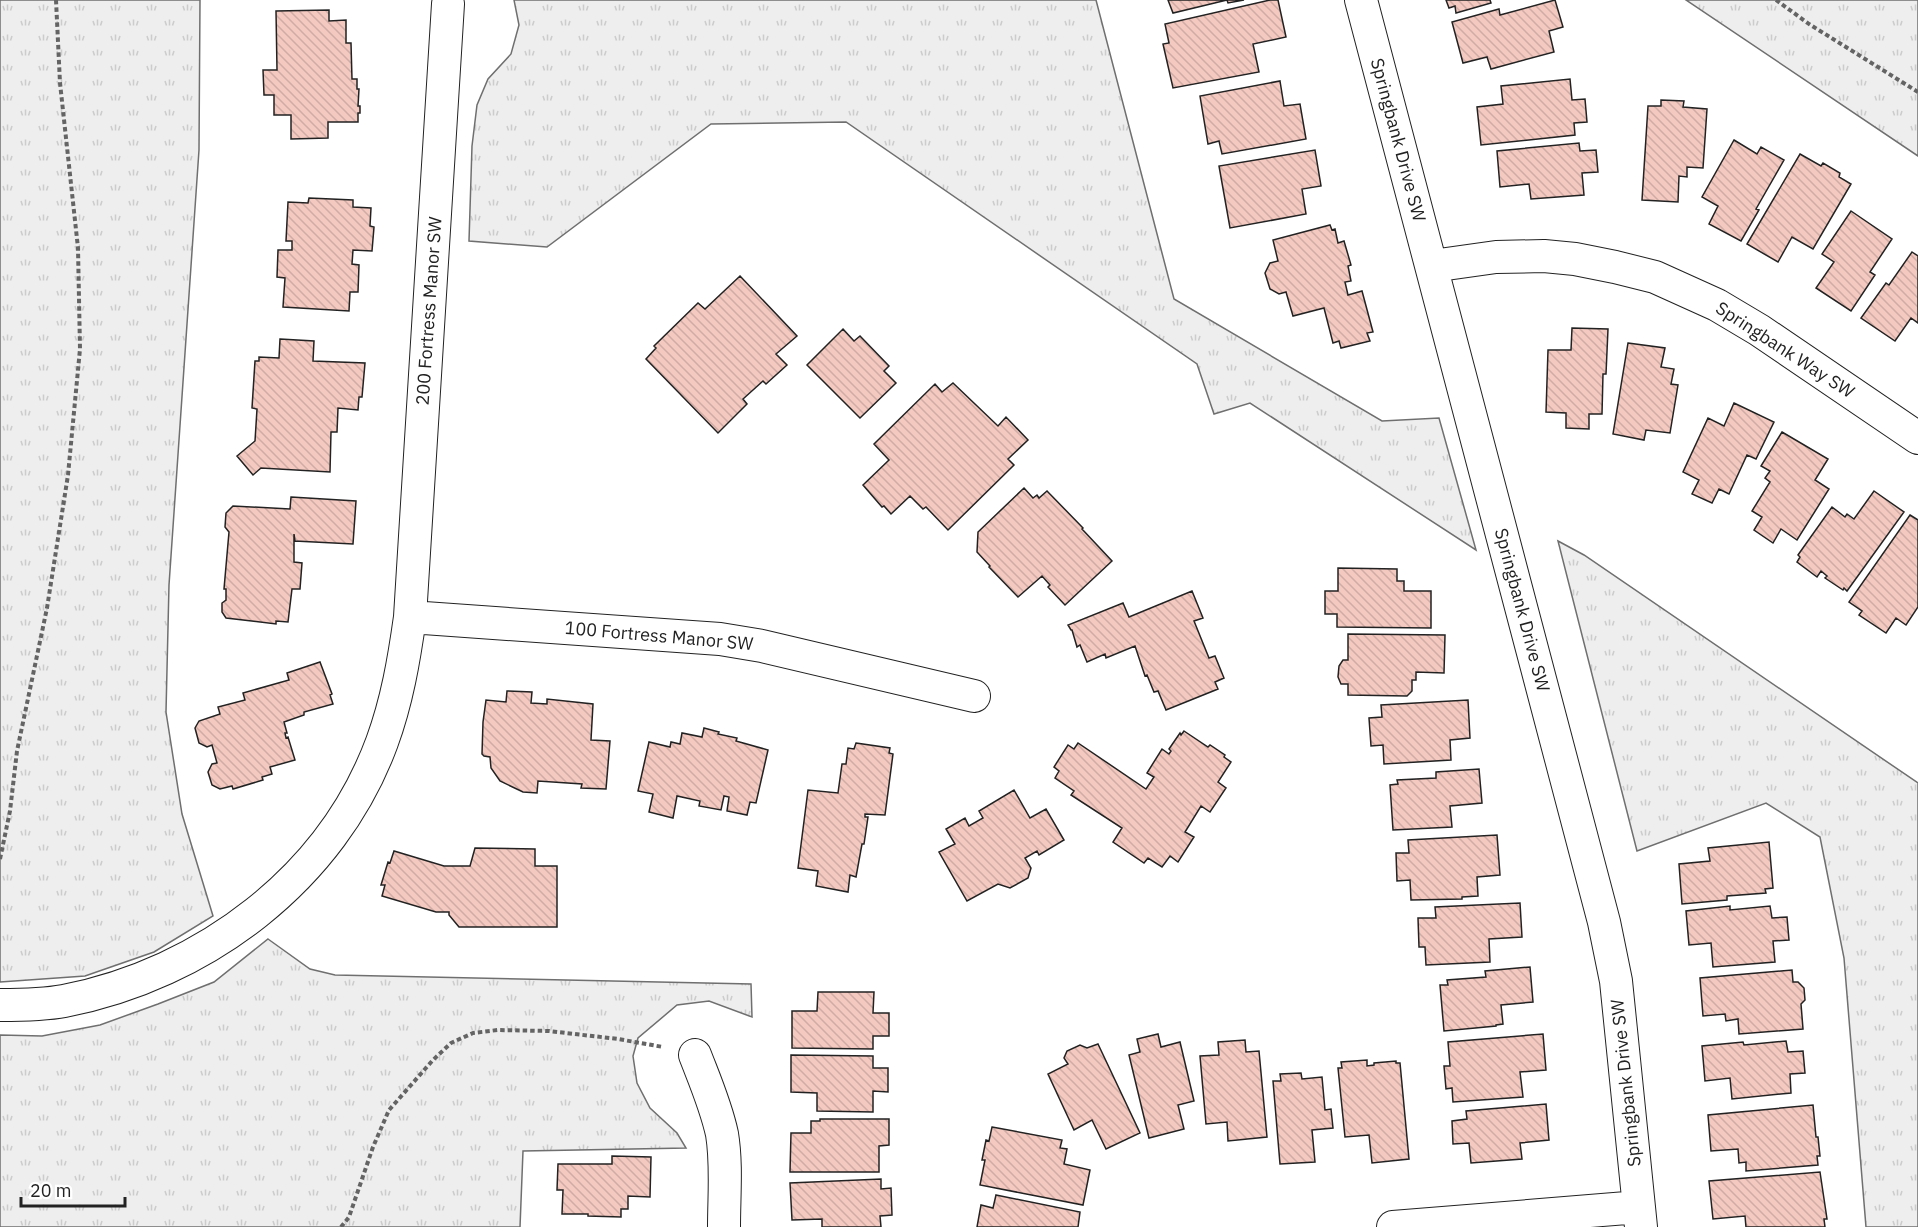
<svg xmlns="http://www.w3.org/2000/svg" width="1918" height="1227" font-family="'IBM Plex Sans',sans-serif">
	<defs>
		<pattern id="park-tufts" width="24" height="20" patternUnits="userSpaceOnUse" patternTransform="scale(1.5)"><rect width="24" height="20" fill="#eee"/><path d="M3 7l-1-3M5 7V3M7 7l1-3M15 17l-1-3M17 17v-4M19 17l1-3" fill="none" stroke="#ccc"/></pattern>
		<pattern id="building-back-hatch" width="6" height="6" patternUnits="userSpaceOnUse" patternTransform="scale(1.5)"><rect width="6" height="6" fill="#f3c9c0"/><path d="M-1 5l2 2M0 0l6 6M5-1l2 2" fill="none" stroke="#d0aca5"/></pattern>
	</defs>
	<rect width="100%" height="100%" fill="#fff"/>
	<path fill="url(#park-tufts)" stroke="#6f6f6f" stroke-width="1.5" d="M0 0H200L199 150 169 585 166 712 182 814 213 916 154 952 85 976 0 982Z
		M514 0H1096L1174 299 1382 421 1439 418 1476 550 1250 403 1214 414 1197 364 846 122 711 124 547 247 469 241 472 146 477 105 488 79 511 54 519 25Z
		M1686 0H1918V156Z
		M1558 541 1584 555 1918 783V1227H1866L1844 958 1820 837 1766 803 1637 851Z
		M268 939 310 969 335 975 751 984 752 1017 709 1001 677 1005 638 1038 633 1056 637 1083 650 1108 677 1133 686 1148 523 1151 520 1227H0V1035L42 1036 100 1025 158 1004 214 982Z"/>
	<path fill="url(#building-back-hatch)" stroke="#222" stroke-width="1.5" d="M1168 0H1244L1228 3 1227 0 1173 13Z
		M1270 0H1278L1286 37 1253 44 1259 72 1173 88 1163 44 1169 43 1165 24Z
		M1446 0H1490L1491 3 1456 13 1455 6 1449 8Z
		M1555 0 1563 27 1549 31 1554 52 1491 69 1487 57 1463 63 1452 22 1499 9 1500 15Z
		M329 10V21L346 20V43H351L352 79H357V89H359L358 106H360V113H358V122H328V138L291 139V115H274V95H264L263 70H277L276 11Z
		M1570 79 1572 100 1585 99 1587 122 1574 123 1575 135 1481 145 1477 107 1503 104 1501 86Z
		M1280 81 1284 106 1300 104 1306 139 1222 154 1219 141 1208 144 1200 96Z
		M1661 100 1684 101 1683 107 1707 109 1703 168 1687 167V177L1679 176 1678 202 1642 200 1648 106H1661Z
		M1734 140 1757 154 1761 147 1784 160 1756 209 1759 210 1741 241 1709 224 1718 206 1702 197Z
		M1579 143 1580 151 1596 150 1598 172 1582 173 1584 195 1531 199 1529 184 1500 187 1497 151Z
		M1315 150 1321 186 1302 189 1306 214 1230 228 1219 166Z
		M1800 154 1821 166 1823 163 1840 173 1839 177 1851 184 1813 249 1792 237 1778 262 1747 244Z
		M309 198 353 200V207L371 208 370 226 374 227 372 251 353 250 352 264 359 265 358 292H350L349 311 283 307 285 278 277 277 278 250H292V241H286L288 202 308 203Z
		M1851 211 1892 239 1870 272 1875 275 1851 311 1816 288 1834 262 1822 254Z
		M1330 225 1332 230 1335 229 1338 243 1344 241 1351 265 1348 266 1351 281 1345 282 1348 295 1362 291 1373 332 1367 333 1370 341 1341 348 1339 341 1333 343 1324 308 1293 316 1286 292 1279 294 1270 289 1265 273 1270 263 1278 261 1273 240Z
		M1912 252 1918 256V323L1911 318 1895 341 1861 318 1886 283 1889 285Z
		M740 276 797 336 776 354 787 365 766 384 763 381 743 399 747 404 718 433 646 359 656 348 654 346 698 303 705 309Z
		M1572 328 1608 329 1606 374H1603L1602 414H1589V429L1566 428V413L1546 412 1548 350H1571Z
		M843 329 854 341 860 336 889 366 884 371 896 383 860 418 807 365Z
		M280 339 314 341 313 361 365 363 362 397H359L358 410 338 408 337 432H331L330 472 261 468 253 475 237 456 255 441 257 409 252 408 255 361H259V357L279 358Z
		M1628 343 1665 348 1661 367 1674 369 1671 384 1678 385 1670 433 1646 430 1644 440 1613 434Z
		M953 383 998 426 1006 417 1028 440 1008 459 1014 465 948 530 926 507 923 509 910 496 891 514 884 506 882 507 863 485 889 460 874 444 935 384 942 392Z
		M1734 403 1774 422 1756 459 1747 455 1729 494 1719 489 1712 503 1692 494 1699 480 1683 472 1708 418 1724 426Z
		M1782 432 1828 459 1815 480 1829 489 1797 540 1781 529 1773 543 1754 530 1762 517 1752 511 1770 482 1765 478 1770 471 1761 466Z
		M1024 488 1033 498 1037 495 1039 498 1047 491 1083 528 1082 529 1112 561 1065 605 1048 587 1050 585 1042 576 1018 597 989 567 990 566 977 552 978 532Z
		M1874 491 1904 512 1847 591 1844 588 1843 590 1825 578 1827 576 1821 571 1817 577 1797 562 1800 557 1798 555 1832 507 1845 517 1847 514 1854 519Z
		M291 497 356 501 353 544 295 541 294 534V562L302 563 300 589H292L288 622 276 621V624L226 618 222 612V603L226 600V589H224L229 532 225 527 226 513 233 506 290 509Z
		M1910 515 1918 520V607L1906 625 1896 618 1886 633 1859 615 1862 611 1849 602Z
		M1338 568 1397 569V581H1404V591H1431V628L1337 627V614H1325V591H1338Z
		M1192 591 1203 618 1194 621 1209 658 1215 656 1224 678 1215 682 1218 689 1166 710 1158 691 1154 692 1147 675 1145 676 1135 646 1106 658 1105 654 1087 662 1080 645 1077 647 1072 630H1071L1068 625 1123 603 1129 617Z
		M1348 634 1445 635 1444 673 1416 672V680H1412V691L1407 696 1348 695V684H1341L1338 677 1339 666 1343 660H1348Z
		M320 662 332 694 330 695 333 704 304 712V715L284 722 287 733H285L286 738 288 737 295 760 270 767 272 774 262 777 263 780 233 789 232 786 220 789 212 785 208 772 212 764 217 763 212 745 207 747 199 743 195 728 199 721 220 714 218 707 245 700 243 693 289 680 287 673Z
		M507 691 532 692 531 703 547 704V699L593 704 591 740 610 741 606 789 581 788 582 784 538 781 537 793 523 792 500 781 491 768 490 757 484 756 482 754 483 722 486 700 506 702Z
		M1468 700 1470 738 1450 740 1451 760 1384 764 1383 745 1371 746 1369 718 1382 717 1381 705Z
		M704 728 719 732 718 734 737 738 736 741 768 750 756 803 750 802 747 815 727 811 729 797 724 796 721 810 699 806 700 801 677 796 673 818 649 812 653 794 638 791 649 742 670 747 671 742 680 744 682 733 702 737Z
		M1184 731 1208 747 1210 745 1225 755 1224 757 1231 762 1218 782 1226 788 1210 812 1201 806 1185 832 1194 837 1178 862 1170 856 1162 867 1148 858 1144 863 1113 842 1122 828 1071 795 1074 791 1055 778 1059 771 1054 767 1068 745 1074 749 1078 743 1146 789 1154 777 1147 773 1162 749 1169 754 1171 751 1169 749 1180 733 1181 735Z
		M856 743 890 748 889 753 893 754 885 815 865 814V817H868L864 844H862L856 877 850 875 848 892 816 886 818 871 798 868 808 790 838 793 842 764H846L848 748 854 749Z
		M1479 769 1482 803 1450 806 1452 827 1393 830 1390 785 1398 784 1397 780 1436 778V772Z
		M1014 790 1030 818 1046 809 1064 840 1039 855 1037 851 1025 858 1031 868 1028 878 1010 888 998 884 967 901 939 852 955 844 946 829 965 818 969 826 983 818 979 811Z
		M1497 835 1500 875 1477 877 1478 896 1462 897V899L1411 900 1410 880 1397 881 1396 853H1409L1408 840Z
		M1769 842 1773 888 1765 889 1766 893 1727 896V900L1682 904 1679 864 1710 861 1708 848Z
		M475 848 535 849V866H557V927H459L449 915V912H436L382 896 385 885H381L388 862 390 863 394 851 444 866H470Z
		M1520 903 1522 937 1489 939 1490 962 1426 965 1425 947H1419L1418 918H1436L1435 907Z
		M1730 906V910L1770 906 1772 918 1787 917 1789 940 1773 941 1775 962 1713 967 1711 943 1689 945 1686 911Z
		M1530 967 1533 1002 1501 1005 1503 1024 1496 1025V1026L1444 1031 1440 985H1448L1447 980 1486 977 1485 971Z
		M1792 970 1793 982H1798L1804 988 1805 1000 1801 1004 1803 1029 1739 1034 1738 1019 1726 1021 1725 1014 1703 1016 1700 978Z
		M818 992H874L873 1013H889V1036H873V1049L792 1048V1011H817Z
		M1158 1034 1161 1047 1180 1042 1194 1101 1178 1105 1184 1129 1149 1138 1129 1055 1140 1052 1137 1039Z
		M1543 1034 1546 1070 1520 1072 1523 1097 1453 1102 1452 1088 1446 1089 1444 1066H1450L1448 1042Z
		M1245 1040 1246 1052 1259 1051 1267 1137 1228 1141 1227 1122 1206 1124 1200 1056 1219 1055 1218 1042Z
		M1786 1041 1788 1052 1803 1051 1805 1073 1790 1074 1791 1093 1732 1099 1730 1078 1705 1081 1702 1046 1743 1042 1744 1045Z
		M1098 1044 1140 1133 1106 1149 1092 1120 1074 1130 1048 1074 1068 1064 1064 1058 1067 1051 1080 1045 1087 1048Z
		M791 1055 873 1056V1068H888V1092L873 1091V1112L817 1111V1093L791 1092Z
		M1367 1060V1066L1374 1065V1063L1396 1061V1063H1400L1409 1159 1372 1163 1369 1135 1345 1137 1338 1068H1342L1341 1062Z
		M1301 1073 1302 1079 1322 1077 1325 1110 1331 1109 1333 1128 1312 1130 1315 1162 1280 1164 1273 1081H1281L1280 1074Z
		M1546 1104 1549 1140 1520 1143 1522 1159 1471 1163 1469 1143 1453 1144 1452 1121 1467 1119 1466 1111Z
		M1813 1105 1816 1137H1818L1820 1156H1817L1818 1165 1746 1171V1162L1739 1163 1738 1149 1711 1151 1708 1115Z
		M820 1119H889V1145L879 1146V1172H790L791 1133H811V1121H820Z
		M992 1127 1062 1140 1060 1148 1067 1149 1064 1164 1090 1170 1083 1205 980 1185 985 1160H982L986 1140 989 1141Z
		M612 1156 651 1157 650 1197 628 1196V1209H621V1217L588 1216V1214H562L563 1190H557L558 1164H612Z
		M1820 1172 1827 1219H1824L1825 1227H1746L1745 1216 1713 1219 1709 1181Z
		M881 1179V1189L891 1188 892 1215 880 1216 881 1227H822V1219L792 1220 790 1183Z
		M996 1195 1080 1212 1078 1227H977L981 1205 993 1208Z"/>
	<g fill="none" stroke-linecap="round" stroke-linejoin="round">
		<g stroke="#222" stroke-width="34">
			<path id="minor" d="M1361 0 1604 922 1616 981 1641 1227
				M1432 266 1496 257 1544 256 1575 259 1615 267 1655 277 1717 305 1759 330 1918 438
				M410 617 720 639 762 646 974 696
				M0 1005C21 1005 43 1005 64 1001 204 974 332 878 382 742 397 701 404 660 410 617L448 4
				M695 1055C705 1081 716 1106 722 1134 727 1164 724 1196 724 1227
				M1393 1227 1639 1207"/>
		</g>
		<path stroke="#646464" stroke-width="4" stroke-dasharray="4.5 3" stroke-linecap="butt" d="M1776 0 1809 24 1918 92
			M0 859 10 811 17 751 47 608 68 475 80 349 78 248 60 83 56 0
			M341 1227 349 1217 373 1147 389 1110 433 1060 451 1043 473 1033 498 1030 549 1031 618 1039 663 1047"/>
		<use href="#minor" stroke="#fff" stroke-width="32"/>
	</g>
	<g text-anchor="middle" stroke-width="4.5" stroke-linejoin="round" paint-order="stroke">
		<g font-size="18" fill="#222" stroke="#fff">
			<text transform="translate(1398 140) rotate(75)" y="6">Springbank Drive SW</text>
			<text transform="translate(429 311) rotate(-86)" y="6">200 Fortress Manor SW</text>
			<text transform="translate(1785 350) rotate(33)" y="6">Springbank Way SW</text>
			<text transform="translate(1522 610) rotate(75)" y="6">Springbank Drive SW</text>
			<text transform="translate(659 636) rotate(5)" y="6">100 Fortress Manor SW</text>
			<text transform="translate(1626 1083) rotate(-96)" y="6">Springbank Drive SW</text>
		</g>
	</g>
	<path d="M21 1197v9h104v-9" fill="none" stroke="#222222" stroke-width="3"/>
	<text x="30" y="1197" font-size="18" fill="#222222" stroke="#ffffff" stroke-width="4.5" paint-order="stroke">20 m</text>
</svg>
